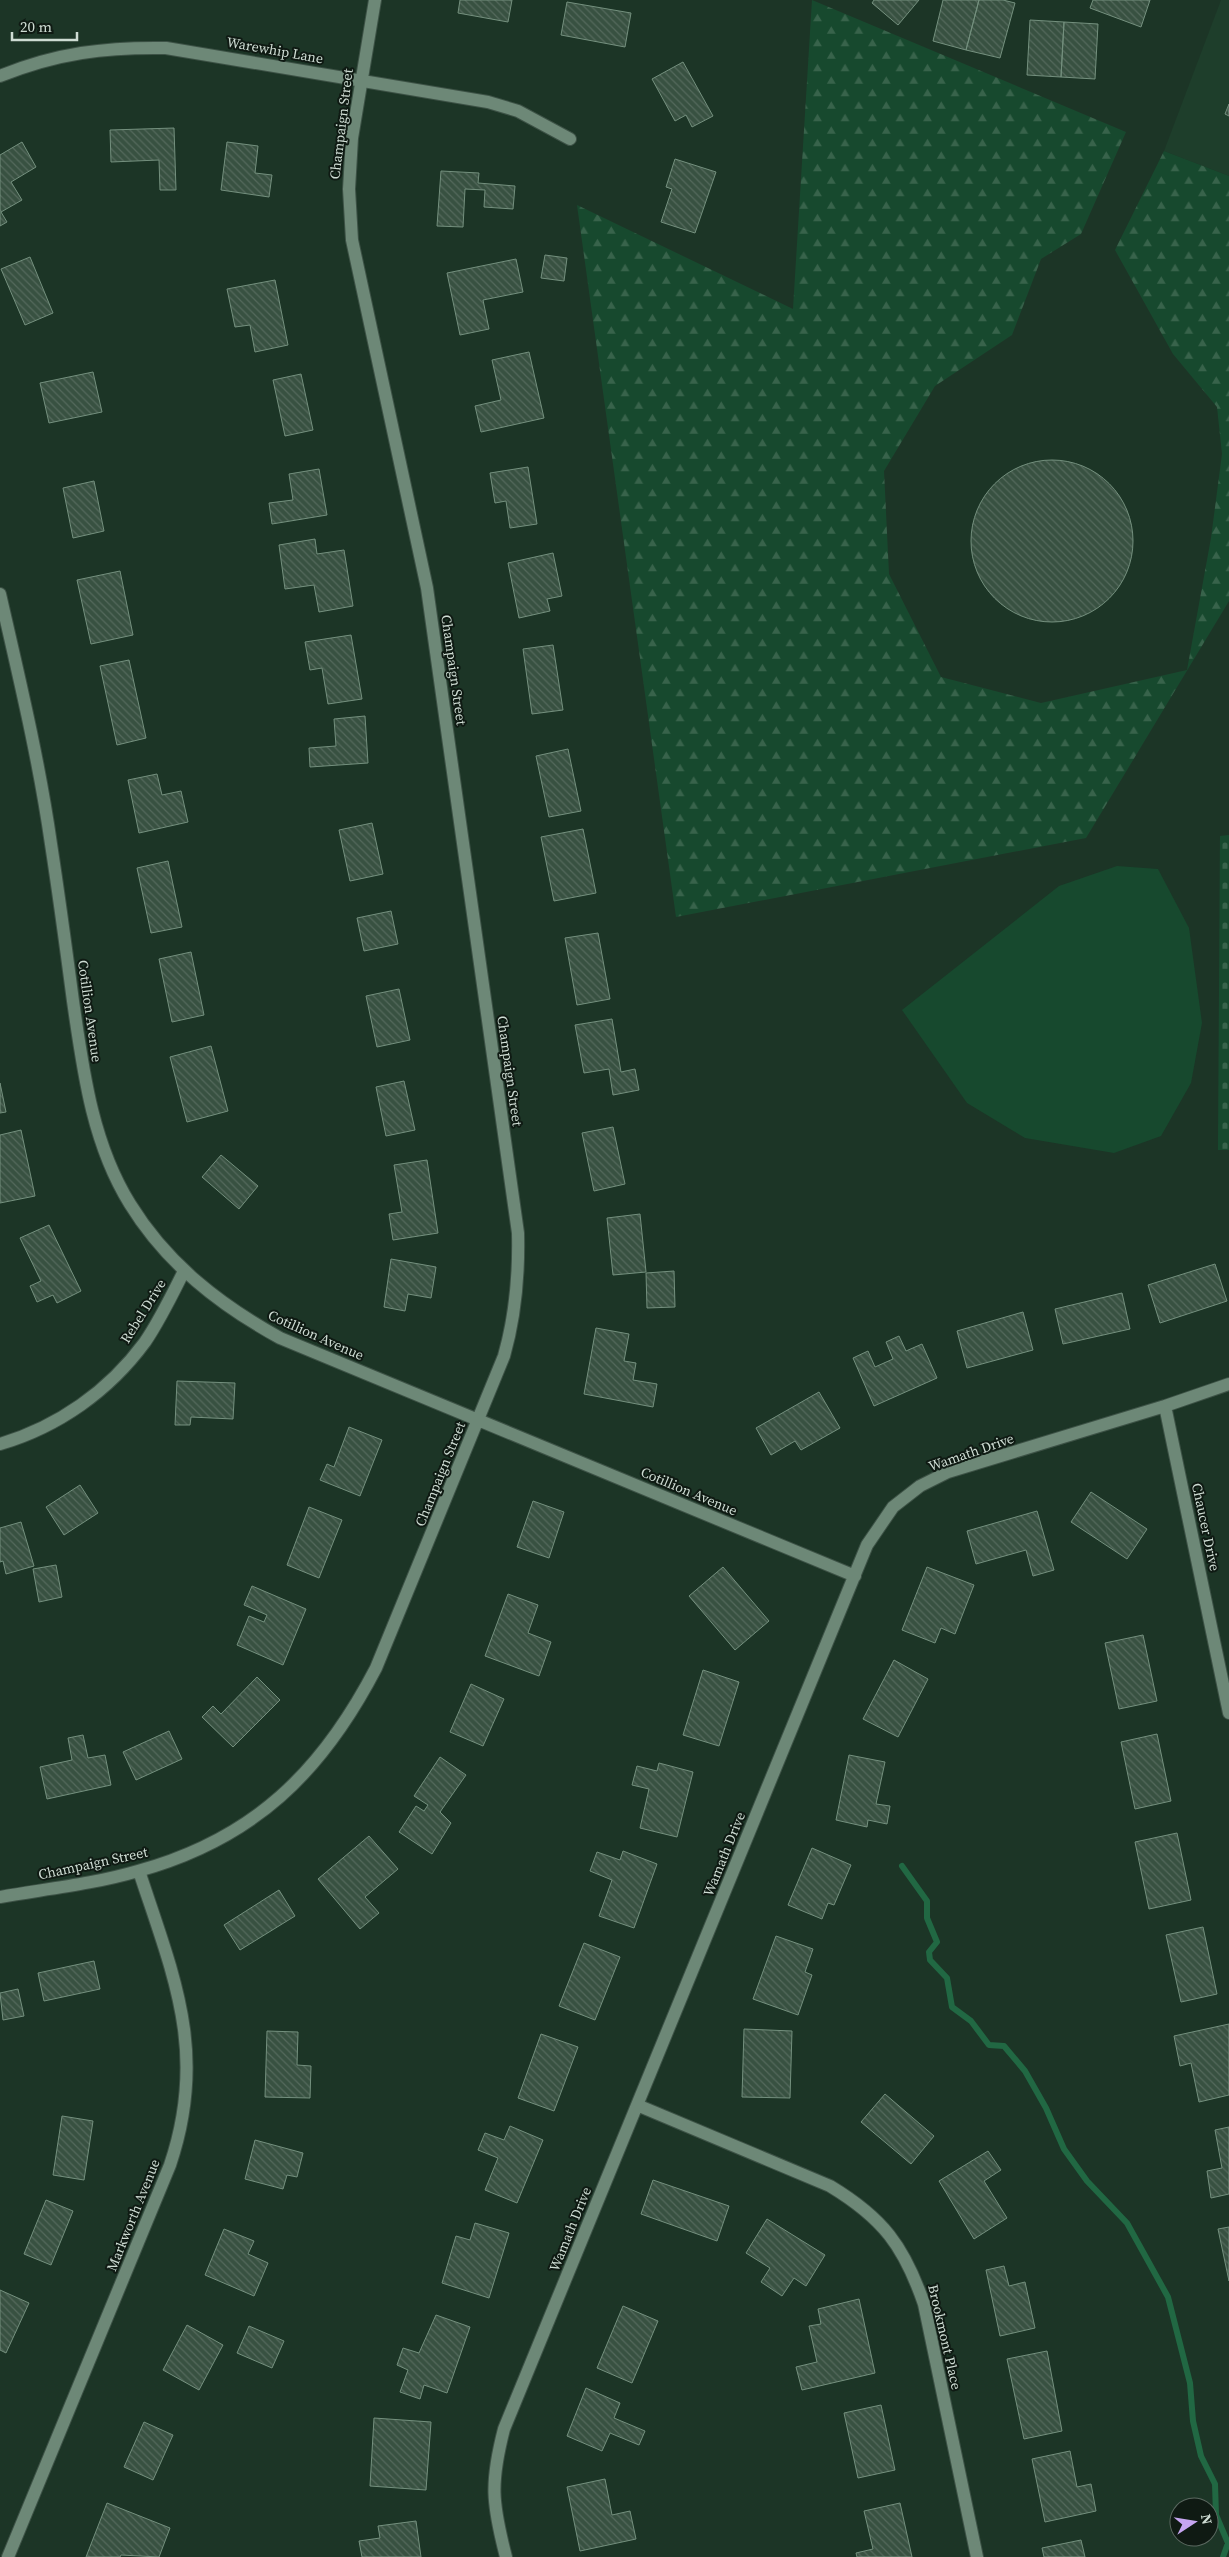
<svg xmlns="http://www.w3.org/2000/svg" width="1229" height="2557" font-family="'Source Serif 4',serif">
	<defs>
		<pattern id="forest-firs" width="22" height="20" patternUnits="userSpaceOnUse" patternTransform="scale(1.25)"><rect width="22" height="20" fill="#17492e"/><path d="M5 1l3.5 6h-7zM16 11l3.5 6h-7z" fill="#38634b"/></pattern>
		<pattern id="cemetery-stones" width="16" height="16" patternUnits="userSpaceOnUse" patternTransform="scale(1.25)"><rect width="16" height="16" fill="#17492e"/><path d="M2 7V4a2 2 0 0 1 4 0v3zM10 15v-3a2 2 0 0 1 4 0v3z" fill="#38634b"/></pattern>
		<pattern id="building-back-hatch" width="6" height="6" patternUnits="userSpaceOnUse" patternTransform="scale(1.25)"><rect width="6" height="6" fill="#385141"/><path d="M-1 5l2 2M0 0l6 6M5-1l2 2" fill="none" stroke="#54695c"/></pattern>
	</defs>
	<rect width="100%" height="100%" fill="#1c3526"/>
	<path fill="#1e3e2b" d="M1221 0H1229V176L1164 151Z"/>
	<path fill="url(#forest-firs)" d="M812 0 1126 132 1081 234 1041 259 1012 335 935 386 884 471 889 574 941 677 1041 703 1187 670 1211 538 1222 454 1217 407 1173 354 1115 250 1164 151 1229 176V601L1086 838 676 917 577 205 793 309Z"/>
	<path fill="url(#cemetery-stones)" d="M1229 835V1150H1218L1220 836Z"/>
	<path fill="#17492e" d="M1117 866 1158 869 1189 928 1202 1023 1191 1083 1161 1136 1114 1153 1025 1138 967 1103 902 1010 1059 886Z"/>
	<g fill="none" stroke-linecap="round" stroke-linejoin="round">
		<path stroke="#216843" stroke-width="6" d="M902 1866 927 1901V1918L937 1942 929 1952 930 1960 947 1978 952 2007 971 2021 989 2045 1004 2046 1025 2071 1046 2108 1064 2149 1087 2181 1127 2223 1168 2297 1190 2383 1193 2421 1201 2456 1215 2484 1216 2515 1228 2543 1223 2557"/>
	</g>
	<path fill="url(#building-back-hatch)" stroke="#74907e" d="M460 0H512L508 22 458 13Z
		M874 0H919L898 25 872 3Z
		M943 0H979L966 50 933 41Z
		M979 0H1003L1015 3 1000 58 966 50Z
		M1093 0H1150L1141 27 1090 8Z
		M567 2 631 13 625 47 561 35Z
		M1030 20 1064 22 1061 77 1027 75Z
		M1064 22 1098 24 1095 79 1061 77Z
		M683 62 713 116 692 127 686 115 675 121 652 79Z
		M1229 104V116L1225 114Z
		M174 128 176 190H160L159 160 111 162 110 130Z
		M22 142 36 167 11 182 22 200 1 212 7 222 0 226V155Z
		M227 142 258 146 255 173 272 175 269 197 221 190Z
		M675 159 716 172 695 233 661 222 672 189 666 187Z
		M441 171 479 173 478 183 515 186 513 209 484 207 485 190 465 189 463 227 437 226Z
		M545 255 567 258 564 281 541 278Z
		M30 257 53 313 25 325 1 269Z
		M516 259 523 292 483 300 489 329 460 335 447 273Z
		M275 280 288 345 255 352 250 325 235 327 227 289Z
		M529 352 544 418 481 432 475 406 501 400 492 360Z
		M93 372 102 412 49 423 40 383Z
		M301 374 313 430 285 436 273 380Z
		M971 541a81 81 0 1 1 162 0a81 81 0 1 1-162 0Z
		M528 467 537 524 510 528 506 501 495 503 490 473Z
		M319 469 327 515 272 524 269 503 293 500 289 474Z
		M94 481 104 531 73 538 63 488Z
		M315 539 317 554 344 550 353 606 319 612 314 585 285 589 279 545Z
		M553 553 562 596 547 599 550 611 519 618 508 563Z
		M120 571 133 635 91 644 77 580Z
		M351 635 362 699 328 704 322 668 310 670 305 642Z
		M553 645 563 710 532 714 523 649Z
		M129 660 146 738 117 745 100 666Z
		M365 716 368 763 310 767 309 748 336 746 334 719Z
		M568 749 581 811 549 817 536 756Z
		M157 774 162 795 181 791 188 822 139 833 128 780Z
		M372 823 383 874 350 881 339 830Z
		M583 829 596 893 554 901 541 837Z
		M168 861 182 927 151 933 137 868Z
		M391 911 398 944 364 951 357 918Z
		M598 933 610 999 577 1005 565 938Z
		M191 952 204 1015 172 1022 159 959Z
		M399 989 410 1040 377 1047 366 996Z
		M612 1019 621 1072 635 1069 639 1090 613 1095 609 1069 584 1073 575 1025Z
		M211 1046 228 1111 187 1122 170 1057Z
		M404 1081 415 1130 386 1136 376 1087Z
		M0 1083 6 1112 0 1113Z
		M613 1127 625 1184 594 1191 582 1133Z
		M21 1130 35 1196 0 1203V1135Z
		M221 1155 258 1186 239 1209 202 1177Z
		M427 1160 438 1233 393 1240 389 1214 402 1212 394 1165Z
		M640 1214 646 1272 613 1275 607 1218Z
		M49 1225 81 1291 57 1303 53 1295 37 1302 30 1286 41 1281 20 1238Z
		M391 1259 436 1267 431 1298 408 1294 405 1311 384 1307Z
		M1215 1264 1227 1301 1160 1323 1148 1285Z
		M674 1271 675 1307 647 1308 646 1273Z
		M1122 1293 1130 1329 1063 1344 1055 1309Z
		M1023 1312 1033 1350 967 1368 957 1331Z
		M596 1328 629 1334 624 1361 636 1363 633 1380 657 1384 653 1407 584 1394Z
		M899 1336 906 1351 922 1344 937 1378 874 1406 853 1358 868 1351 875 1367 893 1359 886 1342Z
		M177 1381 235 1383 233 1419 191 1417 190 1425H175Z
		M819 1392 840 1428 801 1450 795 1441 771 1455 756 1428Z
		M349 1427 382 1440 360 1496 320 1480 327 1464 334 1467Z
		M80 1485 98 1513 64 1535 46 1507Z
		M1091 1492 1147 1529 1127 1559 1071 1522Z
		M533 1501 564 1512 549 1558 517 1547Z
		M309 1507 342 1520 319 1578 287 1565Z
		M1037 1511 1054 1570 1033 1576 1026 1550 976 1564 967 1531Z
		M21 1522 34 1566 6 1574 3 1561 0 1562V1528Z
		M56 1565 62 1597 39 1602 33 1569Z
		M723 1567 769 1621 735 1650 689 1596Z
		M927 1567 974 1585 955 1634 941 1628 935 1643 902 1630Z
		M252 1586 306 1609 283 1665 237 1645 249 1616 264 1622 267 1615 244 1605Z
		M508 1594 538 1605 528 1633 551 1642 539 1676 485 1656Z
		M1143 1635 1157 1701 1119 1709 1105 1643Z
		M894 1660 928 1679 898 1737 863 1719Z
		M703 1670 739 1682 719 1746 683 1735Z
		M257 1677 280 1700 233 1747 202 1717 213 1706 221 1714Z
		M471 1684 504 1699 483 1746 450 1732Z
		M169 1731 182 1759 136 1780 123 1752Z
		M1157 1734 1171 1801 1135 1809 1121 1742Z
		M83 1735 88 1758 105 1755 111 1785 47 1799 40 1767 72 1760 68 1738Z
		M849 1755 885 1762 876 1804 890 1806 887 1824 868 1820 867 1827 836 1820Z
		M440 1757 466 1775 440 1812 451 1823 432 1854 399 1832 416 1806 424 1811 428 1805 414 1796Z
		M659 1763 693 1772 677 1837 640 1828 649 1789 632 1785 637 1766 657 1771Z
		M1177 1833 1191 1900 1149 1909 1135 1842Z
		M369 1836 398 1869 365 1897 379 1913 360 1929 318 1879Z
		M812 1848 851 1865 834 1905 828 1903 822 1919 788 1905Z
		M623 1851 657 1864 634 1928 599 1916 612 1880 590 1871 597 1852 620 1860Z
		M279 1890 295 1916 240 1950 224 1925Z
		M1203 1927 1217 1994 1181 2002 1166 1935Z
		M776 1936 813 1949 805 1972 812 1975 798 2015 753 1999Z
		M584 1943 620 1957 595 2020 559 2006Z
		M94 1961 100 1989 44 2001 38 1973Z
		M18 1989 24 2016 3 2020 0 1993Z
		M1229 2024V2095L1199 2102 1191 2063 1180 2066 1174 2036Z
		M744 2029 792 2031 790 2098 742 2097Z
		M267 2031 298 2032 297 2065 311 2066 310 2098 265 2097Z
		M541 2034 578 2047 554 2111 518 2098Z
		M885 2094 934 2136 911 2164 861 2122Z
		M62 2116 93 2121 84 2180 53 2175Z
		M510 2126 543 2140 517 2203 485 2190 498 2158 478 2150 485 2133 504 2140Z
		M1229 2127V2194L1211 2198 1207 2171 1222 2168 1215 2130Z
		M255 2140 303 2153 297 2177 287 2175 283 2189 245 2179Z
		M988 2151 1001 2170 984 2181 1007 2218 974 2239 939 2181Z
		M653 2180 729 2206 717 2241 641 2214Z
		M46 2200 73 2211 51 2265 24 2254Z
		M767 2219 825 2255 806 2286 794 2278 782 2296 761 2282 770 2268 746 2253Z
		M475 2223 509 2233 489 2298 442 2283 456 2236 470 2240Z
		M1229 2227V2281L1218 2229Z
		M224 2229 254 2241 248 2254 268 2263 254 2296 205 2275Z
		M1004 2266 1009 2286 1025 2282 1035 2328 1000 2336 986 2270Z
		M0 2290 29 2303 6 2353 0 2350Z
		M859 2299 875 2373 802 2390 796 2367 817 2362 809 2326 821 2324 818 2309Z
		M623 2306 658 2321 632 2383 597 2368Z
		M436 2315 470 2327 447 2393 424 2385 420 2399 400 2392 408 2370 397 2365 403 2348 419 2353Z
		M187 2325 223 2345 199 2390 163 2370Z
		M249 2326 284 2341 272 2368 237 2353Z
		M1047 2351 1062 2431 1024 2439 1007 2359Z
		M586 2388 620 2403 614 2418 645 2431 639 2445 610 2433 602 2451 567 2436Z
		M881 2405 895 2470 858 2478 844 2413Z
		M374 2418 431 2422 426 2490 370 2486Z
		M144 2422 173 2435 153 2480 124 2467Z
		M1070 2451 1077 2487 1091 2484 1096 2511 1045 2522 1032 2459Z
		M605 2479 612 2515 630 2511 636 2539 580 2551 567 2487Z
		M107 2503 170 2528 159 2557 121 2555 120 2557H86Z
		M900 2503 912 2557H857L856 2553 873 2549 864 2511Z
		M416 2521 421 2557H362L359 2541 380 2538 378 2526Z
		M1081 2540 1085 2557H1044L1042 2548Z"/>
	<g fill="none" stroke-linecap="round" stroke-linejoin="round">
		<g stroke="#3d5246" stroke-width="14">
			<path id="minor" d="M0 76C57 53 105 47 166 48L488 102 518 111 570 139
				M0 594C19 677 39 760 51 844 59 896 66 948 73 1001 83 1070 92 1143 130 1204 167 1264 220 1305 280 1338L855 1576
				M1165 1406 1229 1713
				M0 1444C58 1427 109 1391 145 1342 160 1320 172 1295 184 1271
				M0 1897C46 1889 94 1884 138 1871 254 1839 322 1772 376 1668L504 1356C516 1314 519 1275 518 1233L427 588 352 240 349 189 352 138 375 0
				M637 2105 830 2186C883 2218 904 2246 924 2304L977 2557
				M8 2557 170 2165C208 2053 174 1977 139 1871
				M506 2557C492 2503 490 2483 504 2429L867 1545 893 1507 920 1486 948 1472 1165 1406 1229 1384"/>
		</g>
		<use href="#minor" stroke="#6d8877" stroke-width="12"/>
	</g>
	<g text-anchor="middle" stroke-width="4" stroke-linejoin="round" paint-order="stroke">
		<g font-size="14" fill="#cedcd3" stroke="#0f1a13">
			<text transform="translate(275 50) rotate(10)" y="5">Warewhip Lane</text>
			<text transform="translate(341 124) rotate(-83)" y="5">Champaign Street</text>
			<text transform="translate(454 670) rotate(82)" y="5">Champaign Street</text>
			<text transform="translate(90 1011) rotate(82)" y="5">Cotillion Avenue</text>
			<text transform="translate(510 1071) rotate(82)" y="5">Champaign Street</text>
			<text transform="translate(143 1311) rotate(-58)" y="5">Rebel Drive</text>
			<text transform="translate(316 1335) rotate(24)" y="5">Cotillion Avenue</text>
			<text transform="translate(971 1452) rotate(-19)" y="5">Wamath Drive</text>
			<text transform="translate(440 1474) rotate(-68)" y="5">Champaign Street</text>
			<text transform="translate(689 1491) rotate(23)" y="5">Cotillion Avenue</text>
			<text transform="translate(1206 1527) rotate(78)" y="5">Chaucer Drive</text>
			<text transform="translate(724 1854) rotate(-68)" y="5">Wamath Drive</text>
			<text transform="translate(93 1863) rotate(-12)" y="5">Champaign Street</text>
			<text transform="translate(133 2215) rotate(-68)" y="5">Markworth Avenue</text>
			<text transform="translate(570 2229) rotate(-68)" y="5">Wamath Drive</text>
			<text transform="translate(945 2337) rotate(77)" y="5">Brookmont Place</text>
		</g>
	</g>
	<g transform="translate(1194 2522) rotate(78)"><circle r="24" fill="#0f1a13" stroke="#5b6860"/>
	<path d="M0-4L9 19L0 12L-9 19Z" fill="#c6a6f0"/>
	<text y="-8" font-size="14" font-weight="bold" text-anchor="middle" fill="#cedcd3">N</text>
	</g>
	<path d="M12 32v8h65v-8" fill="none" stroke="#cedcd3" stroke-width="2.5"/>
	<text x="20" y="32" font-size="15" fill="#cedcd3" stroke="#0f1a13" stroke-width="4" paint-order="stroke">20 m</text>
</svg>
